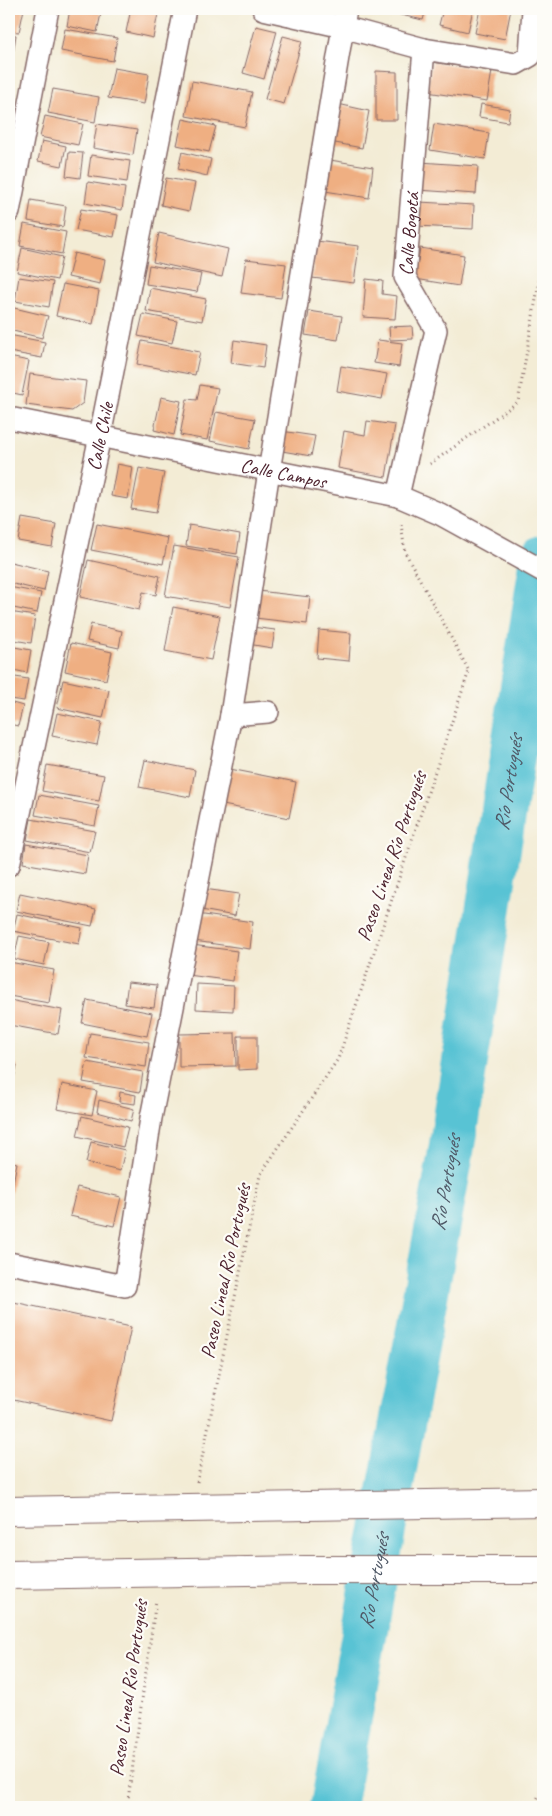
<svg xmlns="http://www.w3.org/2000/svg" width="552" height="1816" font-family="Caveat,sans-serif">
	<rect width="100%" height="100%" fill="#fdfcf7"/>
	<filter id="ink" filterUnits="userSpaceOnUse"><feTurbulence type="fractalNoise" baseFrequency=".02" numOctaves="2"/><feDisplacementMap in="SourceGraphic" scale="10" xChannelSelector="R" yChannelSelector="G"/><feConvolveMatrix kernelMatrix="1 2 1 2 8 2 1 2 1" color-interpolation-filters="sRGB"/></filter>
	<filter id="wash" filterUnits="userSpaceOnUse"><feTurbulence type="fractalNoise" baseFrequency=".0096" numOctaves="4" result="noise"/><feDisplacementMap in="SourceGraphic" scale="20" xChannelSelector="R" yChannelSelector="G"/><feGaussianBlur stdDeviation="1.12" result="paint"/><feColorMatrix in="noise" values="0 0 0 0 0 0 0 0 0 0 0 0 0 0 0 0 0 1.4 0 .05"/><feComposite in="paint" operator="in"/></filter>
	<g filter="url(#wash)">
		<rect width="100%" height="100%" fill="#f3ecd5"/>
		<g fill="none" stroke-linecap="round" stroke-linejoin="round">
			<path stroke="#59c3d4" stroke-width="46" id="s1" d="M333 1807 450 1158 543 558"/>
		</g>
		<g id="blocks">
			<path fill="#efaf82" d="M9 9H24L19 32 9 31Z
				M70 9H102L97 32 67 26Z
				M131 9H159L153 38 126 32Z
				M360 9H384L383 15Z
				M393 9H426L423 20 392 13Z
				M443 9H473L468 32 439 25Z
				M480 9H511L505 39 475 33Z
				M256 26 277 31 264 79 243 73Z
				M65 29 117 38 113 61 61 51Z
				M9 34 16 35 12 61H9Z
				M283 36 302 41 284 104 265 99Z
				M432 62 492 71 487 101 427 92Z
				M114 68 149 74 144 104 108 98Z
				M376 71 397 72V120H376Z
				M192 81 252 92 245 127 186 116Z
				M53 89 99 97 95 122 48 113Z
				M338 104 369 111 362 148 330 142Z
				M481 104 510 109 508 122 479 117Z
				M45 116 83 124 78 145 40 137Z
				M183 119 216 126 209 152 177 145Z
				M97 124 137 130 133 155 93 148Z
				M434 124 489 133 485 159 430 150Z
				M42 141 66 146 62 166 38 161Z
				M69 152 83 153 80 178 66 176Z
				M182 152 211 159 207 176 178 169Z
				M91 155 130 161 127 182 88 176Z
				M330 160 373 167 369 198 325 191Z
				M420 162 478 166 476 194 418 190Z
				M166 178 195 183 189 211 161 205Z
				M88 182 125 188 122 210 85 203Z
				M31 200 66 206 63 227 28 221Z
				M419 202 474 205 473 229 417 226Z
				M81 209 118 215 114 237 76 230Z
				M24 224 66 232 62 254 20 246Z
				M159 233 228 249 222 277 153 262Z
				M316 241 359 246 354 283 312 278Z
				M22 248 62 257 57 280 17 272Z
				M420 248 464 255 459 286 415 279Z
				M74 253 105 260 100 284 68 277Z
				M246 259 286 264 281 298 241 293Z
				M149 265 201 274 197 292 146 284Z
				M19 277 53 282 49 307 15 301Z
				M366 279 383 281 382 294 397 296 395 319 363 317Z
				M63 284 99 291 93 324 56 316Z
				M150 288 206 299 202 321 146 311Z
				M10 307 48 316 42 338 9 330Z
				M309 311 342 316 338 340 305 335Z
				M143 314 177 321 172 343 138 336Z
				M412 326 413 339 390 340 389 327Z
				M9 335 45 342 42 358 9 352Z
				M234 340 266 345 263 368 231 363Z
				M378 340 402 343 399 367 374 363Z
				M142 341 200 352 195 375 137 364Z
				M9 357 29 361 22 395 9 392Z
				M341 366 387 374 382 399 337 391Z
				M30 374 86 381 83 403 72 411 26 405Z
				M200 385 218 388 207 440 180 435 187 399 197 400Z
				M161 397 181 401 174 435 154 430Z
				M216 412 255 419 249 449 210 441Z
				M367 421 395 425 386 477 338 468 344 431 365 435Z
				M281 431 315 436 311 456 282 451Z
				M117 464 133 467 128 499 111 496Z
				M139 468 164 473 156 513 131 509Z
				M22 518 56 524 52 547 18 541Z
				M97 524 168 538 163 564 91 550Z
				M189 525 240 534 237 554 186 546Z
				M174 546 239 557 230 607 165 596Z
				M88 560 160 576 156 595 143 592 139 610 80 597Z
				M11 562 48 571 44 591 9 583Z
				M9 587 41 593 37 613 9 607Z
				M258 591 310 597 307 624 255 618Z
				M173 607 220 616 211 660 165 651Z
				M9 612 35 616 31 643 9 639Z
				M91 624 122 631 119 648 87 641Z
				M252 627 275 630 272 648 248 644Z
				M319 630 351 633 349 661 317 658Z
				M71 643 112 652 106 680 65 671Z
				M9 646 31 650 27 673 9 669Z
				M9 676 28 679 24 701 9 699Z
				M63 680 109 690 103 718 57 708Z
				M9 702 23 706 18 726 9 724Z
				M57 713 102 722 97 745 52 736Z
				M145 760 195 770 190 797 139 787Z
				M47 765 104 775 99 801 42 791Z
				M230 769 296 782 289 818 223 805Z
				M39 795 99 806 95 826 35 815Z
				M31 819 95 831 90 852 27 840Z
				M26 844 88 855 85 874 23 863Z
				M204 889 239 894 235 916 201 910Z
				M20 893 96 909 92 926 16 911Z
				M17 914 82 928 79 944 13 931Z
				M197 914 253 922 250 949 194 941Z
				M19 936 49 942 44 965 14 959Z
				M192 945 237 951 233 981 188 975Z
				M9 962 54 970 49 1003 9 996Z
				M128 982 157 985 154 1008 125 1004Z
				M197 984 234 986 233 1011 196 1009Z
				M9 1000 62 1010 58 1034 9 1025Z
				M87 1000 152 1013 147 1036 82 1023Z
				M90 1033 149 1042 146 1067 86 1058Z
				M235 1033 236 1066 179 1067V1034Z
				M238 1036H257V1069L238 1070Z
				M87 1062 143 1072 140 1092 83 1082Z
				M9 1063 17 1065 11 1091 9 1090Z
				M62 1084 97 1091 92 1115 57 1109Z
				M120 1092 136 1095 135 1104 119 1102Z
				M99 1100 134 1109 131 1121 97 1112Z
				M82 1116 128 1127 123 1147 77 1136Z
				M91 1142 125 1150 120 1171 86 1163Z
				M9 1161 17 1163 10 1198H9Z
				M77 1187 121 1197 114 1226 70 1216Z
				M9 1301 131 1327 111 1421 9 1399Z"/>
		</g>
	</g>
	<g filter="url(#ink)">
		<use href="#blocks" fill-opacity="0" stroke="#856766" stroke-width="1"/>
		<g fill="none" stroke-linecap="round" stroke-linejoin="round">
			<g stroke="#856766" stroke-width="24">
				<g id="minor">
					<path d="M263 9 343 27 424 49 516 64 530 56 533 9"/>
					<path d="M9 212 48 9"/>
					<path id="s2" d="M9 418 398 496 440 514 543 571"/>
					<path id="s3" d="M398 496 436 330 405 277 424 49"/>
					<path d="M231 715 268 712"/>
					<path id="s4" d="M9 865 100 436 185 9"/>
					<path d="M9 1263 125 1286 151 1118 231 715 269 471 346 9"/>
				</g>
			</g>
			<g stroke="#856766" stroke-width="30">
				<path id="primary" d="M9 1511 543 1502
					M9 1575 305 1570H543"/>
			</g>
			<path stroke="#856766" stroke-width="3" stroke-dasharray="1 4" stroke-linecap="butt" d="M430 464 518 402 543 259
				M197 1482 260 1175 338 1059 469 671 405 552 401 524
				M127 1807 156 1600
				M533 1807 543 1788"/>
			<use href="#minor" stroke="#fff" stroke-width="21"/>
			<use href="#primary" stroke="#fff" stroke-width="28"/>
		</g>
	</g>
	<g text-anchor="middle" stroke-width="4.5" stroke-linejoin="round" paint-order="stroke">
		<g font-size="20" fill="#4a1f2b" stroke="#fdfcf7">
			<text dy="7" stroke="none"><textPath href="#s3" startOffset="275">Calle Bogotá</textPath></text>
			<text dy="7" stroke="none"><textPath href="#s4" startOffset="438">Calle Chile</textPath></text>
			<text dy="7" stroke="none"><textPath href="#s2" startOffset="280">Calle Campos</textPath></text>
			<text transform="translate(391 856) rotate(-71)" y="7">Paseo Lineal Río Portugués</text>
			<text transform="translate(225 1271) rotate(-78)" y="7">Paseo Lineal Río Portugués</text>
			<text transform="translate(128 1688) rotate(-82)" y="7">Paseo Lineal Río Portugués</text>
		</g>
		<g font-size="21" font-style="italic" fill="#4f5866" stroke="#fdfcf7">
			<text dy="7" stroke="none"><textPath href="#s1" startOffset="1039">Río Portugués</textPath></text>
			<text dy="7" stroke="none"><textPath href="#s1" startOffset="634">Río Portugués</textPath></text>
			<text dy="7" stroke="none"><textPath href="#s1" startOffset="229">Río Portugués</textPath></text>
		</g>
	</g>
	<rect width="552" height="1816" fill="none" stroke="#fdfcf7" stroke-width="30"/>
</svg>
